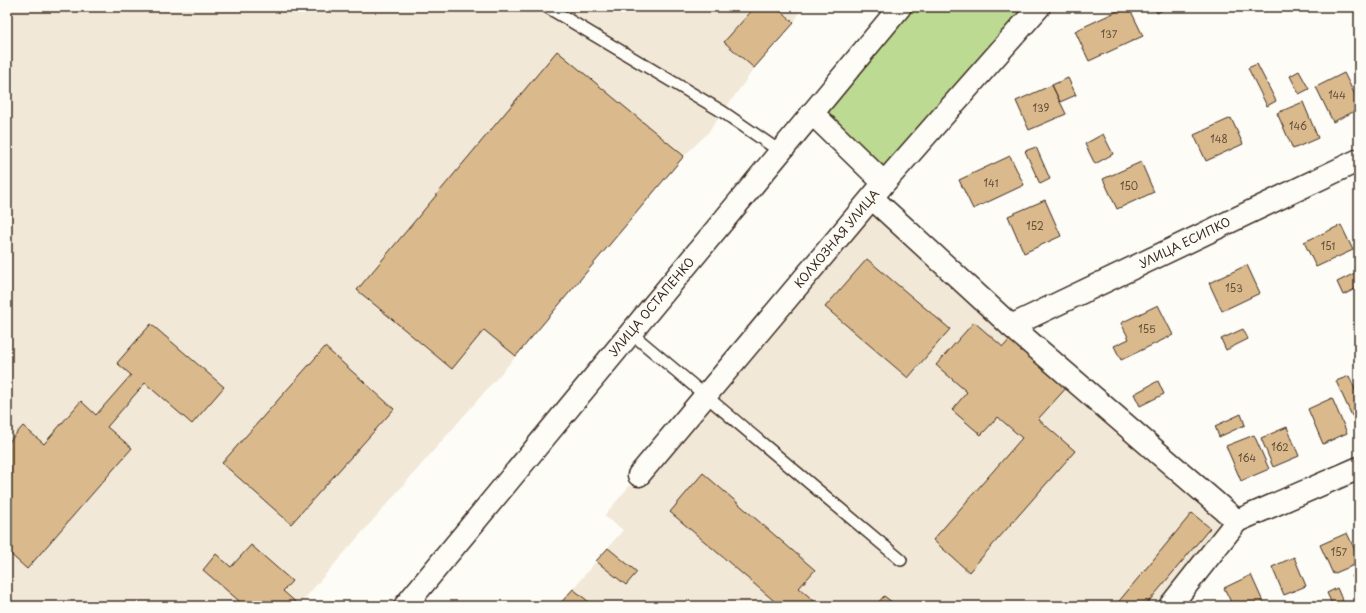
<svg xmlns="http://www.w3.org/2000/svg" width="1366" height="613" font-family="'Playpen Sans',sans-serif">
	<rect width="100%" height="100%" fill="#fdfcf7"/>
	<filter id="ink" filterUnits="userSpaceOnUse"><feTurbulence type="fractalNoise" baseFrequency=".025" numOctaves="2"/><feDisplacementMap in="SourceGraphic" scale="8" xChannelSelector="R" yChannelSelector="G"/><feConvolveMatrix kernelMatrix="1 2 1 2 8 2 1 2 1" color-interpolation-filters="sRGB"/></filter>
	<g filter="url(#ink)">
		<path fill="#f2e8d7" d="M7 7H802L794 23 754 69 707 134 684 156 516 356 298 606H7Z
			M872 198 1237 521 1170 606H558L623 530 604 516Z"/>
		<path fill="#bdda93" stroke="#7c8258" d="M900 7H1039L884 183 812 113Z"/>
		<path fill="#daba8d" stroke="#3b2a1e" d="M755 7H776L794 23 754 68 724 42Z
			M1126 7H1129L1143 36 1089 61 1075 31Z
			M1154 7H1168L1157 13Z
			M557 51 684 156 516 356 484 330 452 369 357 290Z
			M1257 64 1276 101 1267 106 1248 68Z
			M1299 71 1309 89 1299 94 1290 76Z
			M1344 73 1359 103V109L1333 122 1316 87Z
			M1068 78 1076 95 1060 102 1052 85Z
			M1052 85 1066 114 1029 130 1016 101Z
			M1303 102 1318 138 1293 149 1277 113Z
			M1231 118 1243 144 1206 161 1194 135Z
			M1103 134 1113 154 1095 164 1085 144Z
			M1036 147 1050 179 1040 184 1025 151Z
			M1010 156 1024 185 973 209 959 180Z
			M1141 162 1154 192 1117 209 1103 179Z
			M1045 200 1061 236 1024 253 1008 216Z
			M1341 225 1353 250 1316 267 1304 242Z
			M867 259 950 329 908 378 825 307Z
			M1247 265 1260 293 1222 311 1209 283Z
			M1359 271V287L1343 295 1337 282Z
			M1158 305 1173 335 1121 360 1114 346 1129 339 1121 323Z
			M974 322 1003 347 1012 337 1068 386 1038 419 1075 451 969 572 933 540 1022 438 998 417 981 435 952 410 967 392 936 365Z
			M151 324 224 387 192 424 145 383 107 427 132 448 27 569 7 551V444L23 426 44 444 81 401 96 415 131 375 117 363Z
			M1243 329 1248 339 1226 350 1221 339Z
			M325 347 394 409 291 524 222 463Z
			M1349 376 1359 398V413L1352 416 1336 381Z
			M1158 381 1164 394 1140 406 1134 394Z
			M1332 398 1347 433 1323 444 1308 409Z
			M1241 414 1245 425 1219 437 1215 426Z
			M1287 427 1299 456 1273 467 1261 438Z
			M1254 435 1269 469 1241 481 1226 446Z
			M703 473 815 570 799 588 820 606H780L670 512Z
			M1192 513 1210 528 1145 606H1115Z
			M1347 533 1359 559V563L1333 574 1320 545Z
			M251 545 292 581 283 591 299 605 298 606H274L273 605 271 606H245L203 570 216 554 231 567Z
			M608 548 637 572 626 585 596 561Z
			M1294 557 1306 586 1284 595 1272 567Z
			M1359 572V587H1358L1352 576Z
			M1251 575 1265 606H1233L1224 588Z
			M1337 588 1345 606H1333L1327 593Z
			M573 589 594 606H558Z
			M884 596 897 606H875Z"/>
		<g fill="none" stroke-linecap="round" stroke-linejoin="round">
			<g stroke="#3b2a1e" stroke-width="14">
				<path id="service" d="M547 7 723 112 781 152
					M631 333 901 560"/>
			</g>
			<g stroke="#3b2a1e" stroke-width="25">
				<path id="minor" d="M812 113 884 183
					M872 198 1011 326 1237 521 1359 468
					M1011 326 1359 160
					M639 475 884 183 1039 7
					M1170 606 1237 521"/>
			</g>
			<g stroke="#3b2a1e" stroke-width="25">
				<path id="primary" d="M405 606 900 7"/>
			</g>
			<use href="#service" stroke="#fdfcf7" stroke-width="11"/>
			<use href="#minor" stroke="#fdfcf7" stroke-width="22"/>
			<use href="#primary" stroke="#fdfcf7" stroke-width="22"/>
		</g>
	</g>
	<g text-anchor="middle" stroke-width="4" stroke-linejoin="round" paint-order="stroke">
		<g font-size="10" fill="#634e3a">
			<text x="1109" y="38">137</text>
			<text x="1337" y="99">144</text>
			<text x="1041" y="112">139</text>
			<text x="1298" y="130">146</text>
			<text x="1219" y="143">148</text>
			<text x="991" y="187">141</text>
			<text x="1129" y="190">150</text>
			<text x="1035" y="230">152</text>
			<text x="1328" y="250">151</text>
			<text x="1234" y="292">153</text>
			<text x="1147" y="333">155</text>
			<text x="1280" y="451">162</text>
			<text x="1247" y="462">164</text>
			<text x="1339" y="556">157</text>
		</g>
		<g font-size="12" fill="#3b2a1e" stroke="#fdfcf7">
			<text transform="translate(837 239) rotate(-50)" y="4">КОЛХОЗНАЯ УЛИЦА</text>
			<text transform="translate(1185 243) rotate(-26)" y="4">УЛИЦА ЕСИПКО</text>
			<text transform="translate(652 307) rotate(-50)" y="4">УЛИЦА ОСТАПЕНКО</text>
		</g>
	</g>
	<rect width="1366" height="613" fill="none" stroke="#fdfcf7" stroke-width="24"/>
	<rect x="12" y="12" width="1342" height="589" fill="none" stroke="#3b2a1e" stroke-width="1.5" filter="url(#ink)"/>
</svg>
